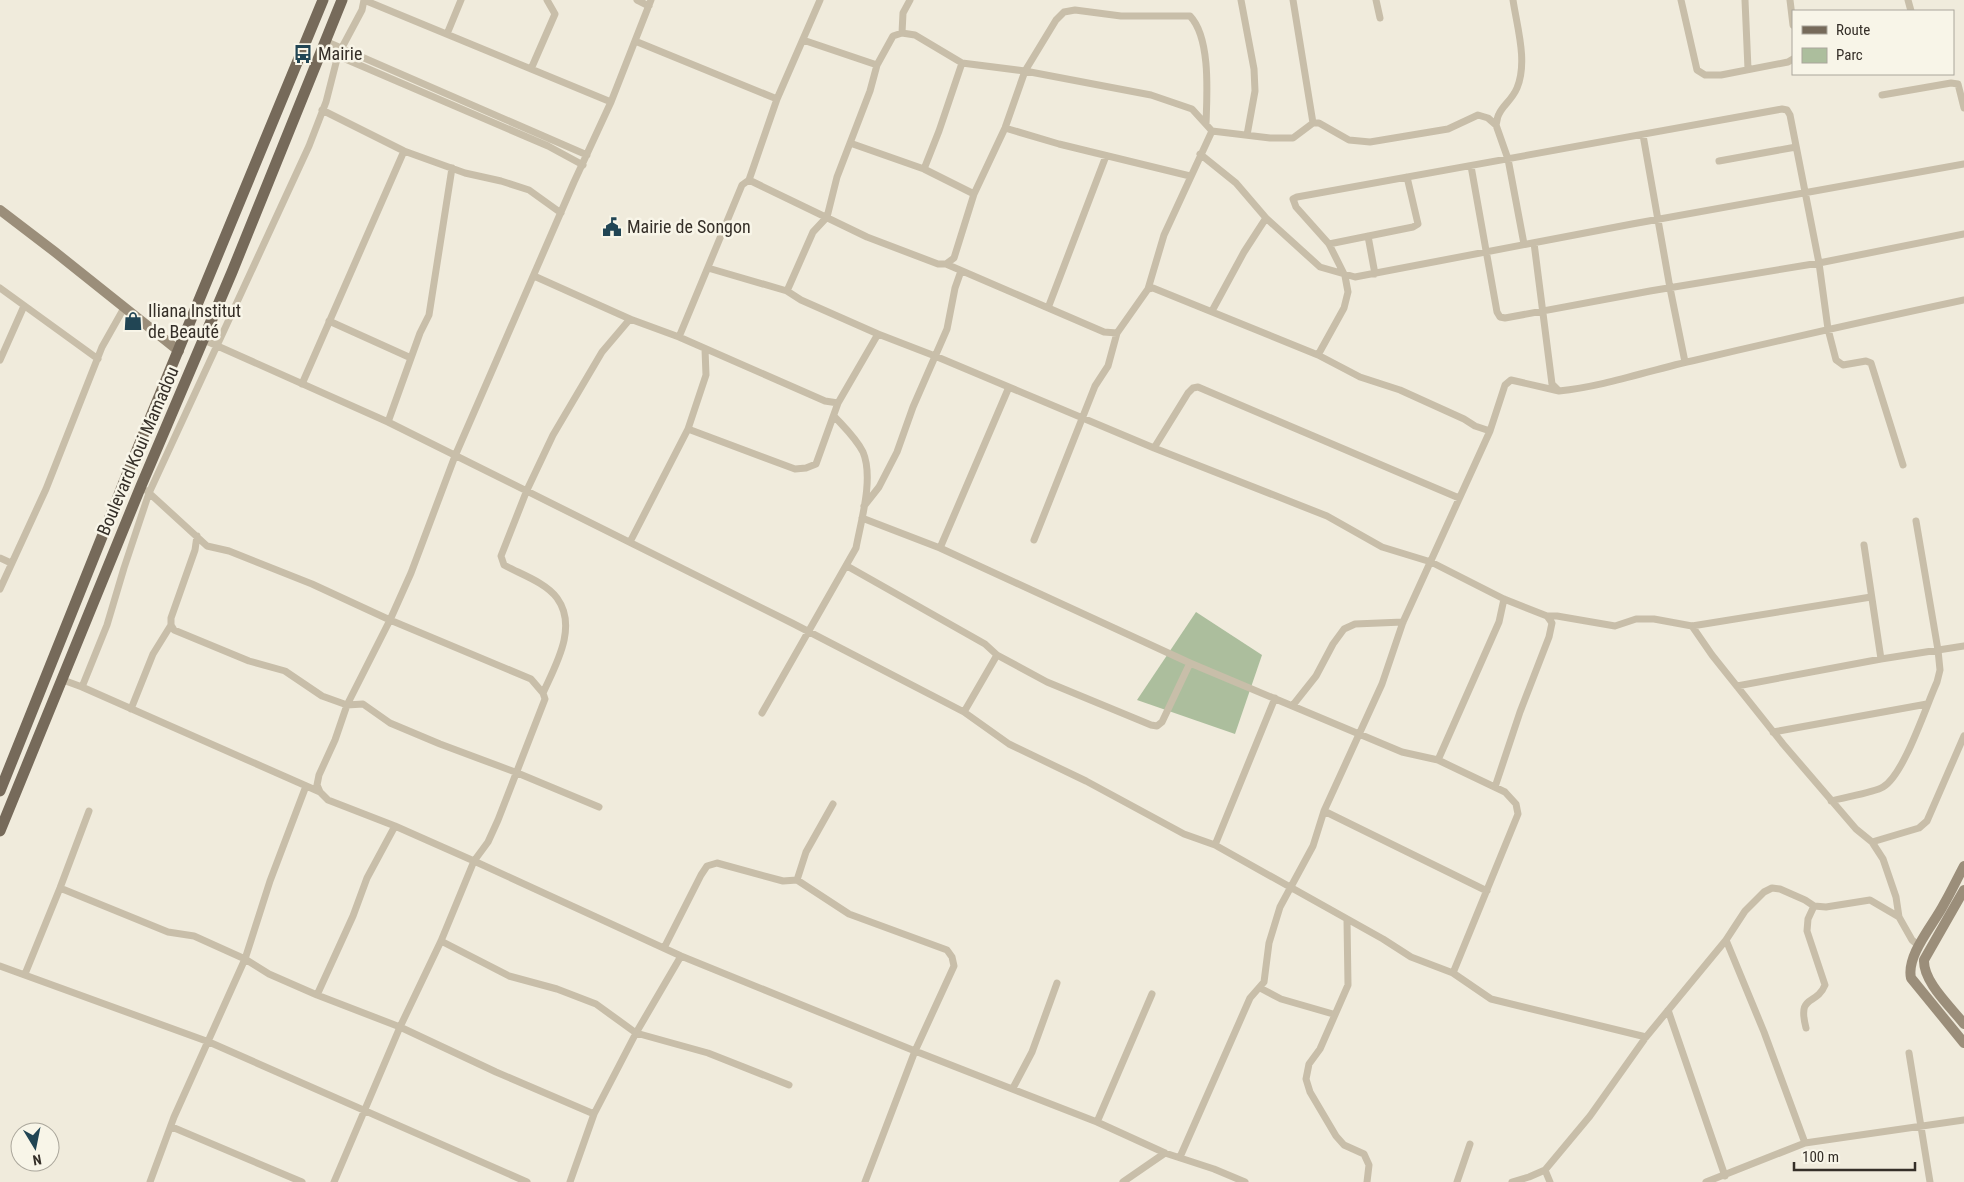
<svg xmlns="http://www.w3.org/2000/svg" width="1964" height="1182" font-family="'Roboto Condensed',sans-serif">
	<rect width="100%" height="100%" fill="#f0ebdc"/>
	<path fill="#acbe9d" d="M1196 612 1262 655 1235 734 1137 700Z"/>
	<g fill="none" stroke-linecap="round" stroke-linejoin="round">
		<path stroke="#c8bea9" stroke-width="7" d="M637 0 649 6
			M651 0 611 102 574 182 455 456 411 573 390 620 347 705 335 740 319 775 317 785 320 792 328 800 395 826 474 861 681 956 915 1051 1097 1122 1165 1153 1214 1169 1245 1182
			M1241 0 1254 69 1255 91 1247 135
			M1293 0 1313 123
			M1376 0 1380 18
			M1681 0 1697 70 1705 75H1721L1788 62 1793 59
			M1745 0 1748 69
			M1790 0 1793 25
			M1908 0 1911 11
			M902 33 903 13 910 0
			M447 34 461 0
			M803 40 877 65
			M325 41 587 155
			M635 41 777 99 749 180
			M322 49 548 146 583 165
			M531 69 555 14 547 0
			M1882 95 1951 83 1958 84 1964 108
			M777 99 820 0
			M322 110 404 151 465 173 501 181 529 190 561 213
			M1496 125C1497 122 1497 117 1499 114 1503 105 1512 100 1517 88 1528 62 1517 27 1513 0
			M1005 128 1059 144 1190 176
			M1643 135 1670 288 1685 362
			M850 143 924 169 974 194
			M1200 154 1236 183 1266 218 1320 267 1355 277 1632 224 1964 164
			M1719 161 1796 147
			M1471 166 1497 312 1500 317 1505 318 1650 291 1819 263 1964 234
			M924 169 939 131 962 63
			M1368 236 1375 274
			M1534 243 1552 384 1559 391C1606 386 1650 370 1696 360 1785 339 1875 319 1964 300
			M1329 244 1413 227 1418 224 1407 177
			M946 264 1104 332 1117 333 1148 289 1153 288 1318 355 1360 377 1400 390 1464 419 1475 426 1490 431 1505 385 1511 380 1559 391
			M708 268 787 291 801 300 878 334
			M534 276 630 319 679 337 742 185 749 180 867 237 938 264H946L954 258 974 194 1005 128 1025 71 1056 20 1064 12 1075 10 1121 16H1190C1211 38 1207 95 1206 124
			M0 288 98 359
			M1148 289 1164 235 1212 131
			M787 291 813 232 827 217 837 177 870 91 877 65 893 36 902 33 915 35 962 63 1025 71 1151 95 1192 109 1212 131 1270 138H1293L1313 123H1319L1349 140 1370 142 1448 129 1478 115 1488 118 1496 125 1508 159 1524 244
			M1048 308 1106 156
			M1212 311 1244 252 1266 218
			M329 321 411 358
			M679 337 825 401 838 403 878 334 935 356 1154 448 1327 516 1382 547 1431 562 1504 599 1547 616 1552 623 1549 637 1520 712 1495 787
			M204 340 388 422 792 623 964 712 1009 744 1086 781 1184 834 1215 845 1383 939 1411 957 1453 973 1491 999 1646 1037
			M1318 355 1344 308 1348 292 1345 276 1329 244 1296 207 1293 199 1297 197 1782 109 1787 110 1790 115 1819 263 1828 329 1836 360 1843 365 1866 361 1871 363 1903 465
			M0 360 24 306
			M302 384 404 151
			M388 422 420 333 429 315 452 168
			M688 429 795 469 806 468 816 464 838 403
			M1154 448 1188 393 1193 388 1198 387 1459 498
			M147 491 207 546 229 551 312 584 390 620 531 679 543 693 545 699 498 820 488 842 474 861 441 941 400 1027 334 1182
			M864 506 879 487 897 452 913 407 947 329 955 288 961 271
			M862 518 940 548 1190 663 1402 752 1438 760 1505 792 1516 804 1518 814 1453 973
			M197 536 195 550 171 618V625L174 630 249 661 285 671 322 696 347 705 363 704 390 723 440 744 515 772 599 807
			M1034 540 1095 386 1108 366 1117 333
			M630 542 688 429 706 375 705 349
			M1864 545 1881 659
			M940 548 1009 387
			M0 558 11 563
			M847 566 985 644 997 655 1047 682 1151 725 1157 726 1162 722 1190 663
			M0 589 46 489 102 347 124 308
			M1547 616H1557L1615 626 1636 619H1654L1692 626 1871 597
			M1692 626 1712 655 1783 744 1856 829 1872 842 1883 859 1896 897 1899 917
			M63 680 82 687 320 792
			M1737 686 1881 659 1964 646
			M82 687 107 625 124 568 149 493 309 146 326 102 338 55 362 10 364 0 611 102
			M543 693C556 664 578 627 557 598 545 582 520 574 504 565L501 556 527 490 553 435 602 352 630 319
			M1293 705 1316 676 1333 644 1344 629 1355 624 1403 622
			M131 709 153 654 171 625
			M964 712 997 655
			M762 713 856 548C861 521 874 478 863 452 856 438 844 427 834 416
			M1773 732 1927 704
			M1438 760 1499 622 1504 599
			M1831 801C1844 797 1873 793 1883 787 1904 775 1926 706 1937 682L1940 670 1938 650 1916 521
			M1324 811 1487 891
			M1872 842 1919 828 1927 821 1964 736
			M1215 845 1275 698
			M797 880 806 852 833 804
			M60 888 168 932 194 936 245 959 270 881 306 786
			M1347 920 1348 985 1320 1049 1309 1064 1306 1079 1310 1092 1336 1136 1344 1145 1364 1154 1369 1165 1367 1182
			M1726 940 1764 1032 1805 1143
			M441 941 509 976 557 989 596 1004 636 1033 708 1053 789 1085
			M664 948 701 875 707 866 717 863 783 881 797 880 849 914 947 950 952 957 954 966 915 1051 865 1182
			M0 966 209 1042 527 1182
			M25 974 60 888 89 811
			M1260 988 1281 999 1333 1014
			M317 995 353 916 367 878 395 826
			M1668 1010 1725 1176
			M1806 1028C1797 993 1816 1007 1825 985L1807 931 1808 919 1814 906
			M1909 1053 1930 1182
			M1013 1088 1032 1052 1057 983
			M1097 1122 1152 994
			M172 1127 302 1182
			M1180 1157 1250 998 1264 982 1269 943 1280 907 1313 846 1324 811 1382 684 1403 622 1490 431
			M1545 1170 1550 1182
			M150 1182 174 1117 245 959 269 974 317 995 400 1027 496 1072 594 1114 636 1033 681 956
			M570 1182 594 1114
			M1123 1182 1165 1153
			M1457 1182 1470 1144
			M1512 1182 1529 1177 1545 1170 1590 1116 1646 1037 1726 940 1745 911 1764 892 1772 888 1780 889 1805 900 1814 906 1826 907 1870 900 1899 917 1912 940 1919 946
			M1706 1182 1805 1143 1964 1120"/>
		<path stroke="#9b8e7a" stroke-width="10" d="M0 210 55 252 179 351
			M1964 866C1957 879 1951 892 1944 904 1934 924 1906 955 1911 978L1964 1043
			M1964 890 1924 960C1923 982 1951 1007 1964 1024"/>
		<path stroke="#766a5a" stroke-width="11" d="M0 791 130 467 323 0
			M0 831 141 486 232 272 342 0"/>
	</g>
	<defs>
		<g id="bus-bare" transform="scale(1.5)"><path d="M-5-6H5V4H4V6H2V4H-2V6H-4V4H-5ZM-3.5-4V0h7V-4ZM-3.5 1.2v1.5H-2V1.2ZM2 1.2v1.5H3.5V1.2Z" fill="#214554" stroke="#f8f5e8" stroke-width="2.5" paint-order="stroke"/></g>
		<g id="civic-bare" transform="scale(1.5)"><path d="M-.6-6.5H3V-4.5H.6V-3L4-1V1h2V6H-6V1h2V-1L-.6-3ZM-1.2 2.5V6h2.4V2.5Z" fill="#214554" stroke="#f8f5e8" stroke-width="2.5" paint-order="stroke"/></g>
		<g id="shop-bare" transform="scale(1.5)"><path d="M-5-2.5h2.3a2.7 3.5 0 0 1 5.4 0H5L5.5 6h-11ZM-1.5-2.5h3a1.5 2.3 0 0 0-3 0Z" fill="#214554" stroke="#f8f5e8" stroke-width="2.5" paint-order="stroke"/></g>
	</defs>
	<g fill-rule="evenodd">
		<use href="#bus-bare" x="303" y="54"/>
		<use href="#civic-bare" x="612" y="227"/>
		<use href="#shop-bare" x="133" y="321"/>
	</g>
	<g text-anchor="middle" stroke-width="5" stroke-linejoin="round" paint-order="stroke">
		<g font-size="18" fill="#352f28" stroke="#f8f5e8" text-anchor="start">
			<text x="318" y="60">Mairie</text>
			<text x="627" y="233">Mairie de Songon</text>
			<text x="148" y="317">Iliana Institut<tspan x="148" dy="21">de Beauté</tspan></text>
		</g>
		<g font-size="18" fill="#352f28" stroke="#f8f5e8">
			<text transform="translate(138 451) rotate(-67)" y="6">Boulevard Koui Mamadou</text>
		</g>
	</g>
	<rect x="1792" y="10" width="162" height="65" fill="#f8f5e8" stroke="#aaa69b"/>
	<rect x="1802" y="26" width="25" height="8" fill="#766a5a" stroke="#aaa69b"/>
	<text x="1836" y="35" font-size="15" fill="#352f28">Route</text>
	<rect x="1802" y="48" width="25" height="15" fill="#acbe9d" stroke="#aaa69b"/>
	<text x="1836" y="60" font-size="15" fill="#352f28">Parc</text>
	<g transform="translate(35 1147) rotate(170)"><circle r="24" fill="#f8f5e8" stroke="#aaa69b"/>
	<path d="M0-4L9 19L0 12L-9 19Z" fill="#214554"/>
	<text y="-8" font-size="14" font-weight="bold" text-anchor="middle" fill="#352f28">N</text>
	</g>
	<path d="M1794 1162v8h121v-8" fill="none" stroke="#352f28" stroke-width="2.5"/>
	<text x="1802" y="1162" font-size="15" fill="#352f28" stroke="#f8f5e8" stroke-width="4" paint-order="stroke">100 m</text>
</svg>
